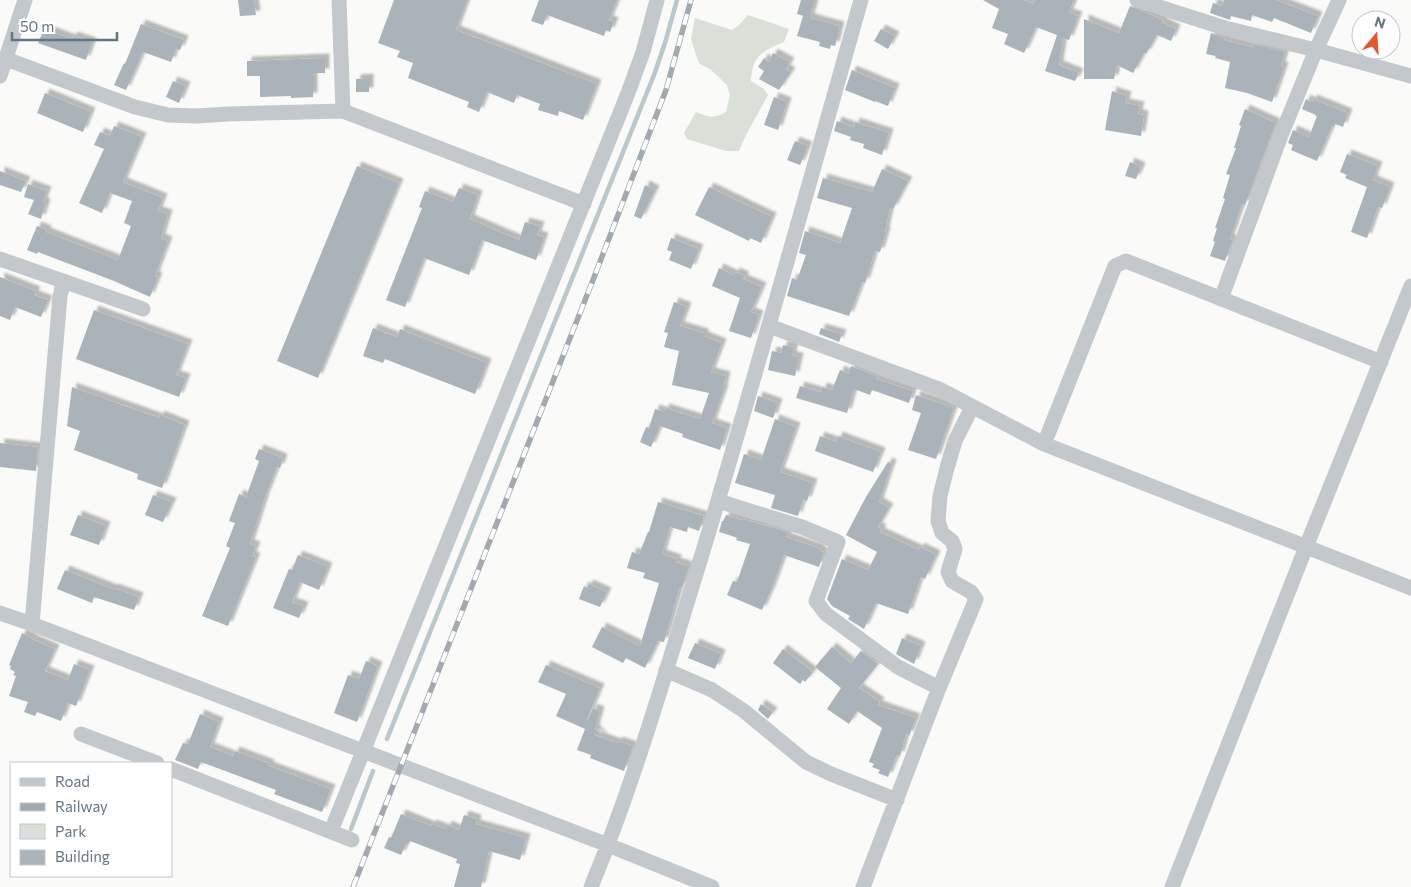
<svg xmlns="http://www.w3.org/2000/svg" width="1411" height="887" font-family="Commissioner,sans-serif">
	<defs>
		<filter id="shadow"><feDropShadow dx="4.5" dy="-4.5" stdDeviation="1" flood-color="#0004"/></filter>
	</defs>
	<rect width="100%" height="100%" fill="#fafaf8"/>
	<path fill="#dadfd7" d="M748 15 789 29 784 42C762 51 752 56 751 81L764 89 768 95 745 137 739 151H726L687 139 684 133 696 112C709 117 713 119 726 112L730 95 727 85 710 69 700 64 697 58 691 39 695 18 732 30 739 25Z"/>
	<g fill="none" stroke-linecap="round" stroke-linejoin="round">
		<path stroke="#bbc7cb" stroke-width="4.5" d="M387 739 654 75 665 43 677 0
			M351 829 373 771"/>
	</g>
	<path fill="#aab3b9" filter="url(#shadow)" d="M238 0H254L256 15 240 16Z
		M394 0H467L456 30 597 84 583 120 559 111 558 116 538 110 540 104 517 95 514 103 487 92 479 112 467 107 469 102 408 78 413 63 397 57 400 51 378 43Z
		M539 0H617L609 20 614 22 610 32 606 30 604 36 547 15 543 25 531 21Z
		M801 0H815L810 18 797 14Z
		M983 0H1024L1033 4 1035 0H1074L1069 13 1078 16 1069 40 1063 38 1059 65 1079 73 1075 81 1045 71 1057 35 1036 27 1024 53 1004 44 1008 34 992 28 999 9Z
		M1224 0H1276L1318 16 1311 33 1274 18 1272 22 1252 15 1251 21 1231 16 1230 20 1210 13 1213 3 1222 6Z
		M1130 6 1163 20 1162 22 1176 29 1171 41 1157 35 1146 54 1144 53 1133 73 1117 65 1114 79H1084V19L1119 33Z
		M803 16 840 26 835 46 831 45 830 49 819 46 820 42 797 36Z
		M141 24 184 40 180 50 176 49 171 62 143 52 126 90 114 85 124 63 125 64Z
		M44 29 72 39 73 36 92 42 86 60 38 43Z
		M881 29 895 36 888 49 874 41Z
		M1211 33 1225 38 1224 40 1252 47 1253 44 1285 52 1281 66 1284 67 1272 102 1247 93 1225 88 1230 62 1215 58 1216 56 1206 54Z
		M773 53 790 62 786 69 791 72 779 90 759 79 764 71 758 67 764 58 769 62Z
		M325 58V73H313V97L291 98V96L260 97V76H247V61Z
		M852 70 895 88 888 106 875 101V102L845 90Z
		M369 78V92H356V79Z
		M173 81 186 86 179 103 166 97Z
		M1112 91 1127 96 1125 103 1140 106 1138 114 1144 115 1141 136 1105 130Z
		M45 93 91 112 83 132 37 113Z
		M774 97 787 102 778 130 764 125Z
		M1306 99 1312 102 1313 99 1348 113 1343 127 1335 124 1334 127 1332 126 1317 161 1291 150 1293 145 1288 143 1293 130 1309 137 1317 116H1315L1316 115 1302 109Z
		M1245 109 1276 123 1245 205 1242 204 1230 239 1233 240 1225 261 1210 256 1215 242 1213 241 1217 228H1215L1225 199 1223 198 1230 175 1226 174 1236 148H1234L1241 126 1239 125Z
		M837 121 854 127 855 122 889 133 882 155 863 148 864 144 850 140 851 137 834 131Z
		M114 126 142 137 123 182 163 198 158 211 168 214 161 238 168 241 155 276 158 277 150 297 114 281 38 252 37 254 27 250 37 226 47 230 46 232 118 260 131 226 124 223 132 201 110 193 102 213 79 203 104 149 94 145 100 132 110 136Z
		M795 141 808 146 800 165 787 160Z
		M1347 154 1378 166 1373 180 1390 187 1382 208 1378 207 1367 238 1351 232 1367 187 1345 178 1347 175 1340 172Z
		M1130 162 1141 167 1136 179 1125 176Z
		M357 166 399 183 318 378 277 361Z
		M882 169 908 181 893 209 890 208 885 232H886L880 252 875 251 865 283 862 282 849 316 787 296 792 278 797 280 806 255 799 253 805 231 840 243 852 208 817 198 823 178 872 192Z
		M0 171 26 181 21 192 0 185Z
		M28 184 47 191 43 202 46 203 41 219 28 214 34 200 24 197Z
		M645 185 655 190 641 219 634 216Z
		M709 187 772 217 761 243 750 238 749 241 695 215Z
		M459 188 478 195 470 219 519 240 525 222 540 226 537 235 544 237 536 260 482 240 469 275 424 258 405 307 386 300 422 208 419 207 425 191 453 202Z
		M671 238 699 249 691 269 669 260 672 252 667 250Z
		M719 268 734 275 735 272 745 276 743 279 762 287 751 312 759 315 751 338 729 331 740 298 712 286Z
		M0 277 36 291 34 295 48 300 41 317 15 307 10 320 0 316Z
		M674 302 687 307 680 326 704 333V336L722 343 711 372 726 376 723 389H724L712 423 727 428 720 450 682 437 683 434 660 426 651 447 640 442 646 427 649 428 655 409 664 412 665 408 700 419 709 393 672 385 679 351 664 347 668 333 664 332Z
		M94 310 188 344 176 375 186 378 179 397 76 359Z
		M373 328 397 337 400 329 487 363 475 394 385 359 383 363 363 356Z
		M821 328 842 334 839 342 819 334Z
		M783 345 794 347 792 356 799 357 795 376 768 370 772 351 781 353Z
		M851 366 877 376 876 379 913 391 909 403 872 390 870 395 854 389 847 413 796 398 800 386 821 392 822 387 832 390 840 370 848 374Z
		M72 387 159 418 160 415 185 425 162 488 137 479 138 474 74 450 80 431 67 426Z
		M916 395 954 408 936 459 908 450 921 413 912 410Z
		M758 396 778 403 773 418 754 411Z
		M775 419 796 427 780 472 813 483 807 501 803 500 798 516 771 508 775 495 735 483 744 454 761 460Z
		M820 436 836 442 838 436 881 452 873 472 815 451Z
		M0 443 38 447 36 471 0 467Z
		M259 449 283 458 280 468 277 467 265 497 250 544 256 546 252 556 256 557 228 626 202 616 230 548 226 546 235 523 229 521 239 494 246 497 259 461 255 459Z
		M888 462 892 464 879 502 889 508 878 527 882 529 880 532 919 550 920 547 936 555 925 579 921 577 908 614 876 603 864 629 848 619 850 616 832 606 827 599 842 559 868 570 877 552 846 535 866 497Z
		M153 495 172 502 163 522 145 515Z
		M658 502 704 516 699 531 688 527 687 532 670 527 662 554 677 559 676 562 689 566 682 588 680 587 664 642 658 641 645 668 626 658 623 663 592 647 602 627 640 646 659 583 643 578 645 573 627 568 632 552 639 554 648 532H649Z
		M78 515 106 526 99 545 70 535Z
		M726 515 741 520 742 519 788 532 786 537 821 549 820 551 824 552 819 567 784 555 771 590 762 610 727 595 733 581 737 582 750 544 736 540 737 538 732 536 719 532 722 521H723Z
		M298 555 328 567 319 590 300 582 292 602 304 606 299 618 273 608 289 569 292 570Z
		M65 570 113 589 114 588 139 597 134 610 94 597 92 603 57 589Z
		M589 584 607 592 600 607 579 599 584 586 587 588Z
		M22 633 32 638V639L55 649 45 671 68 680 74 664 90 670 76 706 68 703 61 721 37 712 35 716 24 712 28 702 9 696 16 676 13 675 15 672 10 669 11 666 9 665Z
		M902 638 921 646 914 664 896 654Z
		M695 643 721 654 715 669 688 658Z
		M832 647 851 663 861 651 878 664 859 688 880 702 878 705 916 718 909 736 906 734 900 756 897 755 888 777 878 773 880 770 872 767 874 764 869 762 882 728 857 711 849 724 827 709 841 688 815 667Z
		M783 649 813 672 805 682 803 680 800 684 773 663Z
		M366 661 378 666 357 722 334 713 348 675 359 679Z
		M546 665 600 688 587 719 588 720 593 708 600 711 595 729 604 738 594 733V735L617 743 618 741 633 746 624 771 590 758 591 755 577 750 585 729 556 716 566 694 538 682Z
		M761 704 773 712 768 719 758 710Z
		M200 714 219 722 210 747 233 756 235 751 270 764 269 766 331 789 322 812 274 794 276 790 201 762 198 769 175 760 183 743 188 744Z
		M401 814 431 826 432 824 446 829 447 825 459 830 464 815 477 819 476 824 526 838 520 860 489 851 481 887H454L460 864 456 863 457 859 410 841 408 845 406 844 401 855 384 848 389 837 391 838Z"/>
	<g fill="none" stroke-linecap="round" stroke-linejoin="round">
		<path stroke="#c3c8cc" stroke-width="15" d="M339 0 343 111
			M1137 0 1225 28 1316 50 1411 76
			M6 59 135 107 168 115 196 116 228 114 343 111 584 204
			M0 76 25 0
			M0 259 143 309
			M1221 299 1280 138 1316 50 1339 0
			M769 326 939 389 1044 444 1411 588
			M1044 444 1115 266 1126 261 1381 362
			M718 501 802 527 838 542 816 601 826 614 898 667 939 688
			M0 613 32 624 608 845 712 887
			M32 624 60 296 64 281
			M666 670 712 690 744 711 806 762 831 774 897 800
			M81 734 157 763
			M171 769 352 840
			M331 831 628 93 643 52 657 0
			M591 887C636 778 668 664 703 551 758 368 809 184 861 0
			M863 887 939 688 976 599 971 592 952 581 948 572 955 549 952 541 942 533 938 521 940 496 947 468 955 441 972 407
			M1172 887 1306 547 1411 286"/>
		<g stroke="#a2aab0" stroke-width="5.5">
			<path id="rail" d="M353 887 593 280 666 90 691 0"/>
		</g>
		<use href="#rail" stroke="#fff" stroke-width="4" stroke-dasharray="11" stroke-linecap="butt"/>
	</g>
	<rect x="10" y="762" width="162" height="115" fill="#ffffff" stroke="#c1c8cd"/>
	<rect x="20" y="778" width="25" height="8" fill="#c3c8cc" stroke="#c1c8cd"/>
	<text x="55" y="787" font-size="15" fill="#657683">Road</text>
	<rect x="20" y="803" width="25" height="8" fill="#a2aab0" stroke="#c1c8cd"/>
	<text x="55" y="812" font-size="15" fill="#657683">Railway</text>
	<rect x="20" y="824" width="25" height="15" fill="#dadfd7" stroke="#c1c8cd"/>
	<text x="55" y="837" font-size="15" fill="#657683">Park</text>
	<rect x="20" y="850" width="25" height="15" fill="#aab3b9" stroke="#c1c8cd"/>
	<text x="55" y="862" font-size="15" fill="#657683">Building</text>
	<g transform="translate(1376 35) rotate(18)"><circle r="24" fill="#ffffff" stroke="#c1c8cd"/>
	<path d="M0-4L9 19L0 12L-9 19Z" fill="#e4572e"/>
	<text y="-8" font-size="14" font-weight="bold" text-anchor="middle" fill="#657683">N</text>
	</g>
	<path d="M12 32v8h105v-8" fill="none" stroke="#657683" stroke-width="2.5"/>
	<text x="20" y="32" font-size="15" fill="#657683" stroke="#ffffff" stroke-width="4" paint-order="stroke">50 m</text>
</svg>
